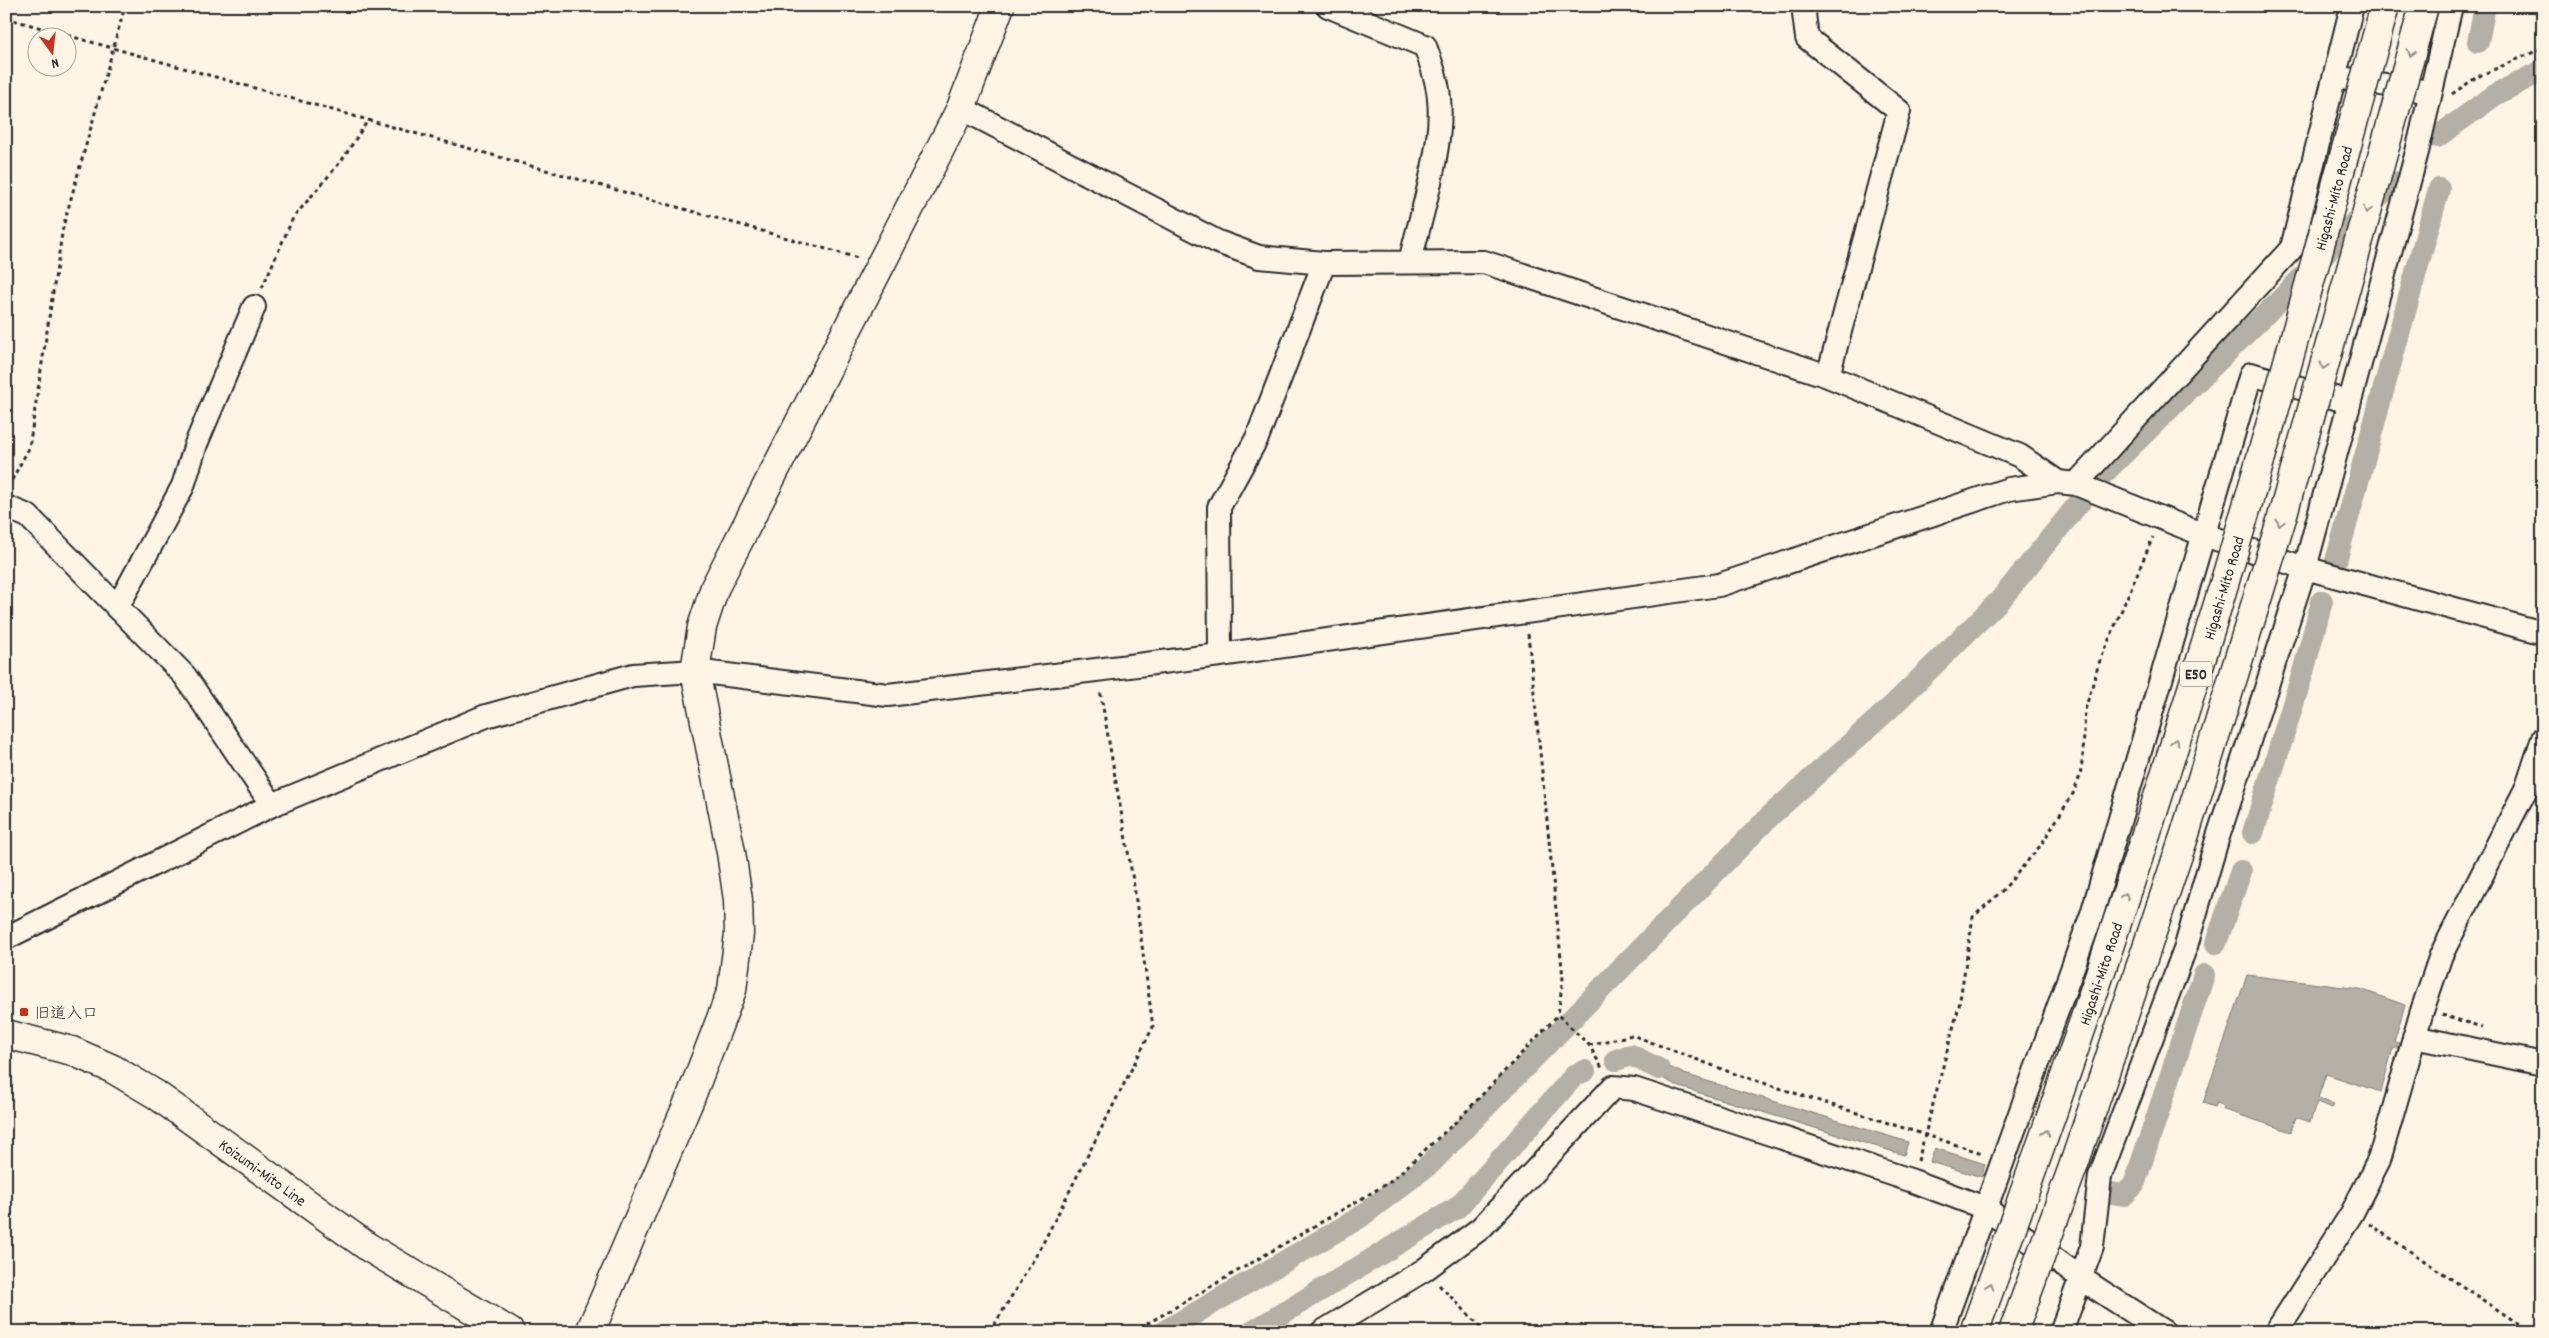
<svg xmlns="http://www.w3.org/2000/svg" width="2549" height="1338" font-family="Dekko,'Klee One',sans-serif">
	<rect width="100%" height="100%" fill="#fcf5e5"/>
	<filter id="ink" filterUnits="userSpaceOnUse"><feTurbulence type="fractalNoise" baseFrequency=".02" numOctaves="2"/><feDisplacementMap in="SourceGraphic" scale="10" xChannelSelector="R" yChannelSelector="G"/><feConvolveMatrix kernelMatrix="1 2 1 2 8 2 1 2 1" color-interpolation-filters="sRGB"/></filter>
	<g filter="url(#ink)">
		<path fill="#b4b0a5" stroke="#7d7b74" d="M2247 975 2360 989 2405 1005 2394 1042 2399 1043 2398 1048H2393L2381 1092 2326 1074 2318 1098 2334 1104 2332 1108 2317 1102 2310 1122 2296 1117 2291 1132 2222 1109 2223 1106 2217 1103 2215 1107 2203 1103Z
			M1633 1049 1684 1074 1908 1142 1904 1155 1680 1087 1629 1061Z
			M1935 1148 1985 1164 1982 1177 1930 1162Z"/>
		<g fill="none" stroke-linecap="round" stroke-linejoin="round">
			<path stroke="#b4b0a5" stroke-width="22" d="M2478 42 2485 6
				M2437 137 2495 95 2543 70
				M2336 561 2439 189
				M2253 833 2303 672 2322 601
				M2216 943 2241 871
				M1616 1060 1631 1055 1659 1069
				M2111 1193 2124 1195 2134 1185 2204 975
				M1163 1332 1359 1218 1431 1163 1770 816 1891 707 2001 599 2101 476 2287 293 2393 182
				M1252 1332 1458 1207 1575 1075 1585 1071"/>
			<g stroke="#2b2b2b" stroke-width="26">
				<path id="minor" d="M1328 6 1425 46C1431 63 1438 81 1439 99 1444 146 1421 214 1410 262
					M1806 6 1804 14 1807 38 1899 111 1828 376
					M2348 79 2418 90
					M961 108 1218 242 1259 257 1324 263 1484 262 1828 376 2020 456 2058 482
					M2076 484 2292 248 2352 6
					M6 507 28 516 185 676 272 805
					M117 608 183 486 196 444 254 307
					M1220 655 1219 507 1257 438 1324 263
					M6 938 272 805 486 716 633 675 695 671 888 695 1220 655 1719 585 2009 489 2058 482 2076 484 2204 535 2305 568 2543 633
					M2414 1037 2543 1064
					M1322 1332 1424 1270 1481 1228 1613 1087 1634 1089 1913 1181 1985 1208 2082 1279 2164 1332
					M1941 1332 2092 914 2251 374 2349 402
					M2061 1332 2092 1247 2100 1176 2186 946 2217 840 2305 568 2417 152 2451 6
					M2276 1332 2352 1213 2379 1160 2422 1011 2441 955 2527 787 2543 738"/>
			</g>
			<g stroke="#2b2b2b" stroke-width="31">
				<path id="tertiary" d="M590 1332 690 1099 732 990 739 934 738 900 731 852 695 671 702 627 715 587 961 108 1000 6"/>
			</g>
			<g stroke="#2b2b2b" stroke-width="31">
				<g id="secondary">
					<path id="s1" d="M6 1034 72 1051 113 1069 155 1094 368 1247 510 1332"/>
				</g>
			</g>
			<path stroke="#2b2b2b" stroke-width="3" stroke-dasharray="4 4" stroke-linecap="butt" d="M6 18 858 258
				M2452 94 2477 77 2543 48
				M262 288 293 218 342 160 368 120
				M8 487 29 448 63 227 125 6
				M1528 634 1563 978 1558 1015 1589 1045 1602 1068
				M2442 1015 2482 1027
				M1589 1045 1632 1035 1735 1074 1982 1153
				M1918 1161 1959 1006 1973 917 2004 889 2041 845 2074 792 2080 776 2083 755 2085 710 2099 663 2153 537
				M2369 1224 2531 1332
				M1439 1285 1486 1332
				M990 1332 1040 1249 1153 1027 1134 886 1100 690
				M1133 1332 1390 1182 1460 1118 1558 1015"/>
			<use href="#minor" stroke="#fcf5e5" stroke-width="22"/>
			<use href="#tertiary" stroke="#fcf5e5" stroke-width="28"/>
			<use href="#secondary" stroke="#fcf5e5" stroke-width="28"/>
			<g stroke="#2b2b2b" stroke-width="31" stroke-linecap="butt">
				<g id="motorway-bridge">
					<path id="s2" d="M1974 1332C2062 1092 2144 849 2218 604 2278 406 2330 206 2385 6"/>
					<path d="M2013 1332 2073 1167 2185 834 2281 521 2424 6"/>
				</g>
			</g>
			<use href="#motorway-bridge" stroke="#fcf5e5" stroke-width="28"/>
		</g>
		<defs><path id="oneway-chevron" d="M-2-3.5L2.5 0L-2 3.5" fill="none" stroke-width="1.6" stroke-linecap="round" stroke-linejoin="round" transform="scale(1.25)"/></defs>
		<g stroke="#949088">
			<use href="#oneway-chevron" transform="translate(2411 53) rotate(106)"/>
			<use href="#oneway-chevron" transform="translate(2367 210) rotate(106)"/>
			<use href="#oneway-chevron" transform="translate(2324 366) rotate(106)"/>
			<use href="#oneway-chevron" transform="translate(2280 523) rotate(106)"/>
			<use href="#oneway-chevron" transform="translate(2175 742) rotate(-73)"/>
			<use href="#oneway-chevron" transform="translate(2125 896) rotate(-71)"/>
			<use href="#oneway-chevron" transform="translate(2046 1133) rotate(-71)"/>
			<use href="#oneway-chevron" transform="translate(1990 1286) rotate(-70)"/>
		</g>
	</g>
	<rect fill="#c8321e" stroke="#fcf5e5" stroke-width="2" x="19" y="1007" width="10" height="10" rx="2.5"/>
	<g text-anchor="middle" stroke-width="4" stroke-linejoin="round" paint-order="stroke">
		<rect fill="#fcf5e5" stroke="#6a6863" stroke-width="1" x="2180" y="661.5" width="32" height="25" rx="4"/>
		<g font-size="15" font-weight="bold" fill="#2b2b2b">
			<text x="2196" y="679">E50</text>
		</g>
		<g font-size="16" fill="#2b2b2b" stroke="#fcf5e5">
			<text dy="6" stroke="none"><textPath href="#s2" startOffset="1190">Higashi-Mito Road</textPath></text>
			<text dy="6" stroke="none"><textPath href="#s2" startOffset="785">Higashi-Mito Road</textPath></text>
			<text dy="6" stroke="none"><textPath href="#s2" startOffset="380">Higashi-Mito Road</textPath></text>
			<text dy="6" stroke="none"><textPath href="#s1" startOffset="295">Koizumi-Mito Line</textPath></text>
		</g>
		<g font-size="16" fill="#2b2b2b" stroke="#fcf5e5" text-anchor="start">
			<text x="34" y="1018">旧道入口</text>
		</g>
	</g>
	<rect width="2549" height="1338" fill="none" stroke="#fcf5e5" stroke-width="25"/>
	<rect x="12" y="12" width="2524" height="1313" fill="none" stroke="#2b2b2b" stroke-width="2" filter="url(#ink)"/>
	<g transform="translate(52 52) rotate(165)"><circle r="24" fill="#fcf5e5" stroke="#a8a49b"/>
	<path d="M0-4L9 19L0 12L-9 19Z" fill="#c8321e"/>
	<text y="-8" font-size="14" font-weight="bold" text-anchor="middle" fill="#2b2b2b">N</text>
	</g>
</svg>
